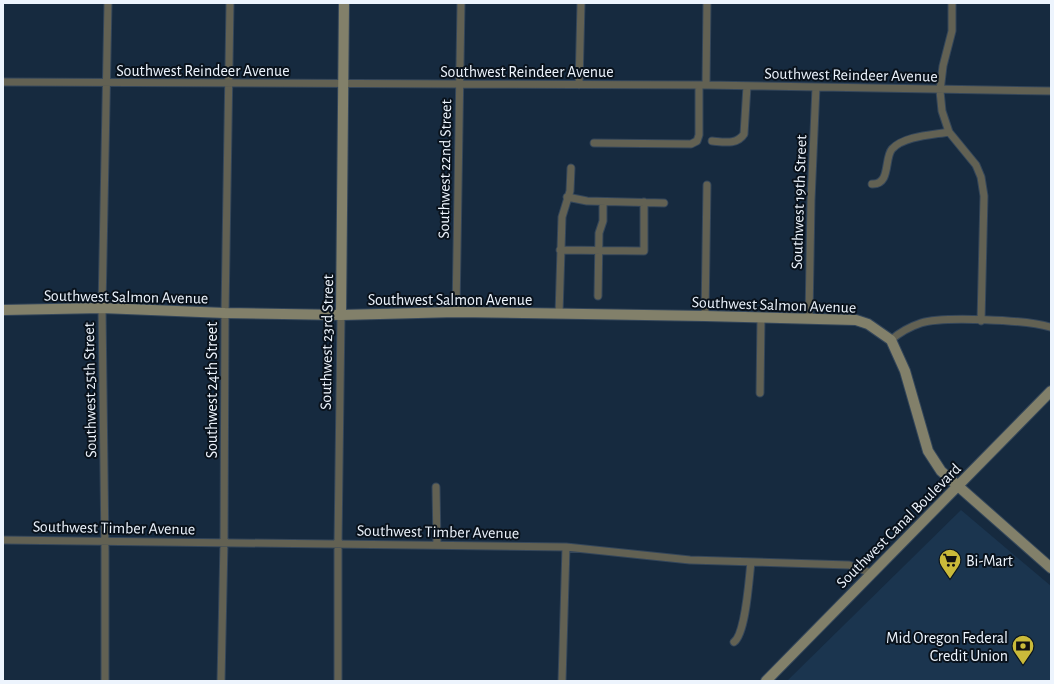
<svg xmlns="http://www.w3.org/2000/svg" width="1054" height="684" font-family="'Alegreya Sans',sans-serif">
	<rect width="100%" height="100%" fill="#162a3f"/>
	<path fill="#1b354f" d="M961 510 1051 586V681H787Z"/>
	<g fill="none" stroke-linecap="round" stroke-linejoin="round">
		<g stroke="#34465a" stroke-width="9">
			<path id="street" d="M952 3V31L943 66 940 91 942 111 949 132 976 165 981 177 984 196 981 321
				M3 82 706 85 1051 91
				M579 85 581 3
				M706 85 707 3
				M712 141C724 142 737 145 744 134L747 86
				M594 143 691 144 697 141 699 135V85
				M872 184C891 185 884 158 892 149 904 136 932 135 949 132
				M567 197 587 201 664 203
				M560 250 644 251V202
				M598 296 599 233 603 221V202
				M456 312 461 3
				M559 314 562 217 570 191 571 168
				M705 316 707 185
				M809 318 811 200 816 87
				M891 340C900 332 909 327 921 323 943 316 1027 320 1050 327
				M760 393 761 317
				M436 487 437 544
				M3 540 566 547 690 560 849 565 871 573
				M734 642C746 633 749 578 751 562
				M105 681V551L102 308 108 3
				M221 681 224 542 225 313 230 3
				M338 681V544L341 315
				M562 681 566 547"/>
		</g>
		<g stroke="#34465a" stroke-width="12">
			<path id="secondary" d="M3 310 102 308 225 313 341 315 456 312 705 316 856 320 868 324 891 340 905 371 928 451 941 471 1051 568
				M341 315 344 3
				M766 681 1051 391"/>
		</g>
		<use href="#street" stroke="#626153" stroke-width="7"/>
		<use href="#secondary" stroke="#82806a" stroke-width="10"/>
	</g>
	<defs>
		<g id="supermarket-pin" transform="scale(1.15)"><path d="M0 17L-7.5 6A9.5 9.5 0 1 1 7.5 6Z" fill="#caba3a" stroke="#09121c"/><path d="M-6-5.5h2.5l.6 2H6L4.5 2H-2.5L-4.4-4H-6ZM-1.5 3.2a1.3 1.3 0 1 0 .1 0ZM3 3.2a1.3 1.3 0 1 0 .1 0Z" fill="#111"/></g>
		<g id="bank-pin" transform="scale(1.15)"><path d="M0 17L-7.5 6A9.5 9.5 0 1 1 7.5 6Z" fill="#caba3a" stroke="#09121c"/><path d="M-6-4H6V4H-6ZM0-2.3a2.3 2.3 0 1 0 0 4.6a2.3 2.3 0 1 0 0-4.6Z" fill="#111"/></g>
	</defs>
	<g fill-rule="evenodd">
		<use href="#supermarket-pin" x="950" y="560"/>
		<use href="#bank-pin" x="1023" y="646"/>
	</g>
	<g text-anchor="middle" stroke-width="4" stroke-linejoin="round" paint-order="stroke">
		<g font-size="16" fill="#edf4fd" stroke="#09121c">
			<text x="203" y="76">Southwest Reindeer Avenue</text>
			<text x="527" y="77">Southwest Reindeer Avenue</text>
			<text transform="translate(851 74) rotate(1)" y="6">Southwest Reindeer Avenue</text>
			<text transform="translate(444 169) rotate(-89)" y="6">Southwest 22nd Street</text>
			<text transform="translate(798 202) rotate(-88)" y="6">Southwest 19th Street</text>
			<text transform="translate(126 296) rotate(1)" y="6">Southwest Salmon Avenue</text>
			<text x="450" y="305">Southwest Salmon Avenue</text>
			<text transform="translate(774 304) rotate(2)" y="6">Southwest Salmon Avenue</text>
			<text transform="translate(326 342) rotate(-89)" y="6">Southwest 23rd Street</text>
			<text transform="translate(89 390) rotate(-91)" y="6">Southwest 25th Street</text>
			<text transform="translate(211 390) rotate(-90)" y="6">Southwest 24th Street</text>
			<text transform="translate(898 525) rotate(-45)" y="6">Southwest Canal Boulevard</text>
			<text transform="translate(114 527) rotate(1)" y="6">Southwest Timber Avenue</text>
			<text transform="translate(438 531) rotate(1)" y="6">Southwest Timber Avenue</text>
		</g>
		<g font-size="16" fill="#edf4fd" stroke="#09121c" text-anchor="start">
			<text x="966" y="566">Bi-Mart</text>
			<text x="1008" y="643" text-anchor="end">Mid Oregon Federal<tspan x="1008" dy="18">Credit Union</tspan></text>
		</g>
	</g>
	<rect width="1054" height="684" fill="none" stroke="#edf4fd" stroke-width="8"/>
</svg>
